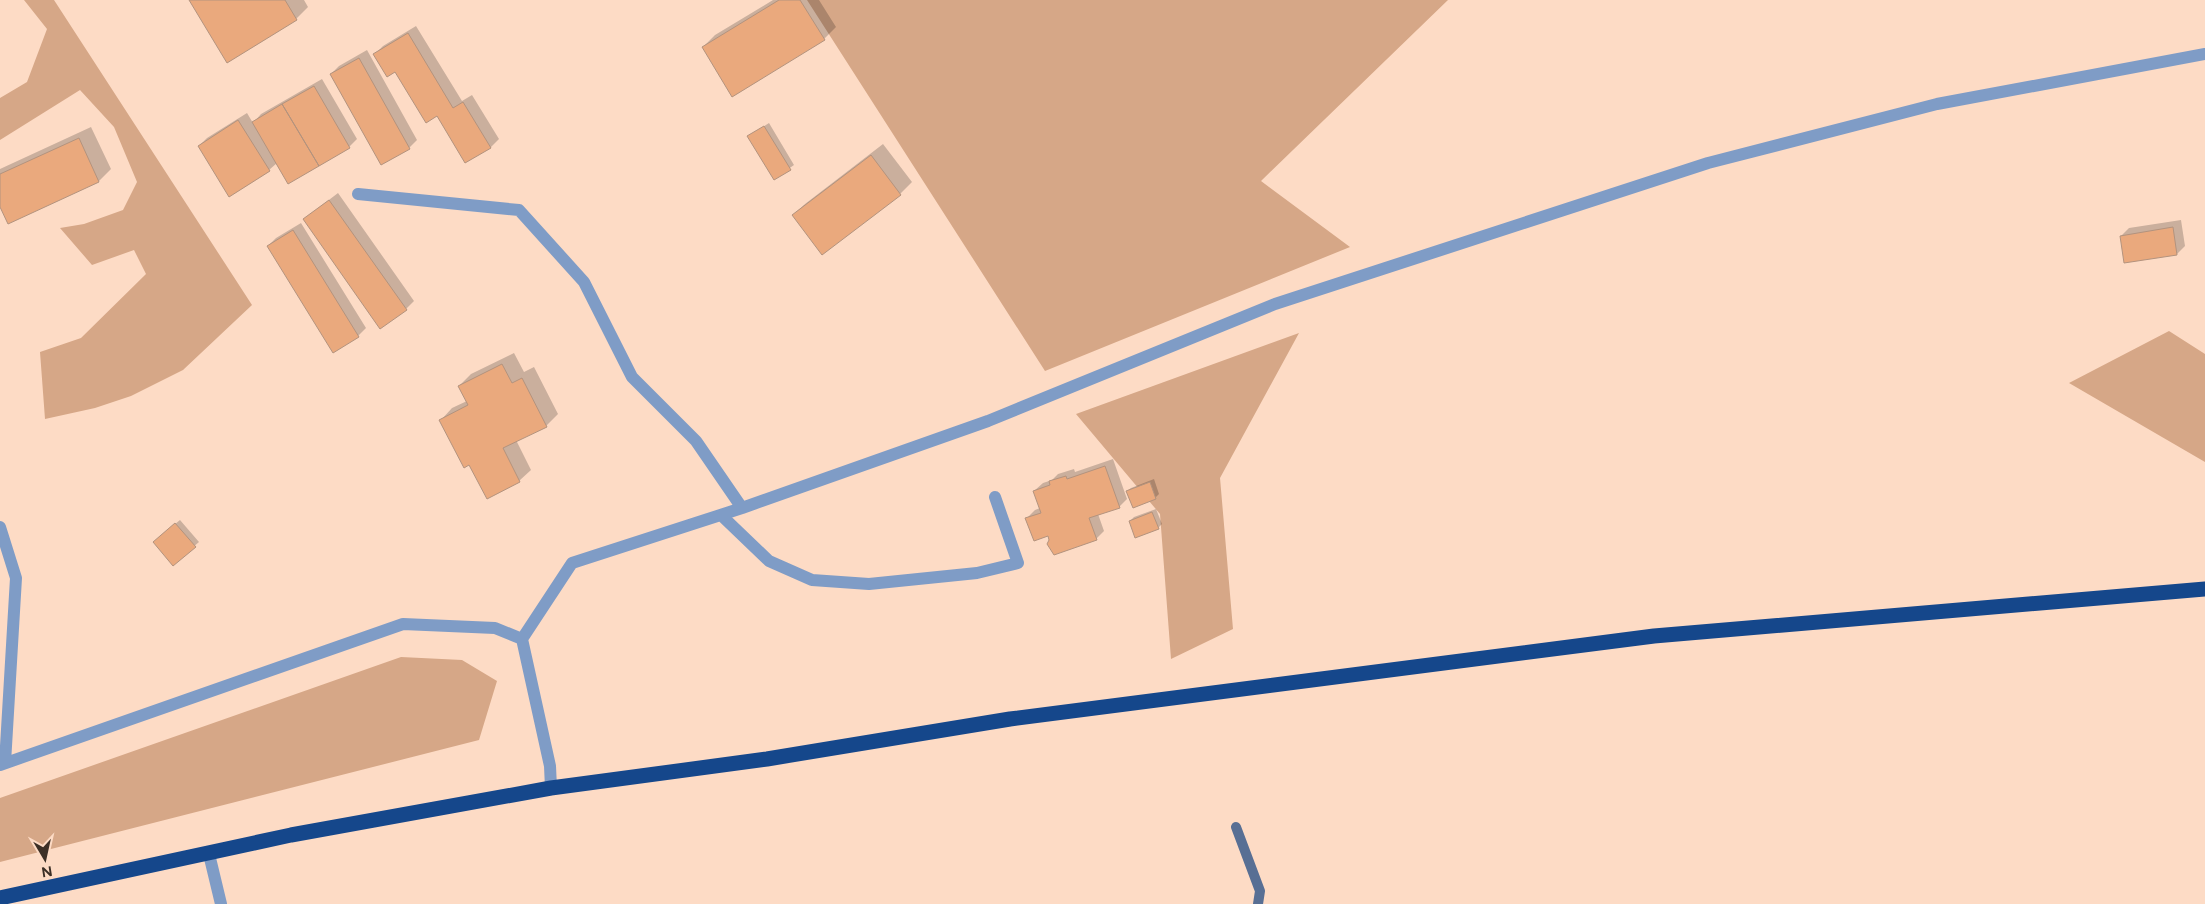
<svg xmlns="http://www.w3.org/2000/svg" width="2205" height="904" font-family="Figtree,sans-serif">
	<rect width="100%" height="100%" fill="#fddbc5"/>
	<path fill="#d6a787" d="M24 0H54L252 305 183 370 131 396 95 408 45 419 40 352 81 338 146 274 134 250 92 265 60 228 84 224 123 210 137 182 114 127 80 90 0 140V98L27 82 47 29Z
		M807 0H1448L1261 181 1350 247 1045 371Z
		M2169 331 2205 354V462L2069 383Z
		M1299 333 1220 478 1233 629 1171 659 1160 514 1076 414Z
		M401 657 462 660 497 681 479 740 0 862V798Z"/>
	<path fill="#0003" d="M190 0H304L308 7 296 19Z
		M773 0H819L836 27 824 39 703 47 715 35Z
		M416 26 462 101 472 95 499 139 491 147 466 162 437 115 396 70 375 54 383 46Z
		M367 50 417 140 409 148 331 74 339 66Z
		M322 79 357 139 349 147 277 163 269 170 199 146 207 138 247 113 253 123 261 114Z
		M769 123 794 165 774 179 753 133Z
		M91 127 111 169 99 181 8 222 0 204V169Z
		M883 144 912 182 900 194 822 253 793 215 805 204Z
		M338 193 414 301 406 309 304 219Z
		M2181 220 2185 246 2177 254 2121 236 2129 228Z
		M301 223 366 328 358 336 268 246 276 238Z
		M514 353 524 372 534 367 558 414 546 426 516 440 531 470 519 481 470 464 441 420 452 408 467 401 459 386 471 374Z
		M1113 459 1127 499 1119 507 1098 514 1104 531 1096 539 1051 540 1049 534 1027 518 1035 510 1040 508 1034 491 1043 483 1052 480 1058 474 1074 469 1075 472Z
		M1154 479 1159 494 1155 498 1127 491 1131 488Z
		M1156 509 1162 524 1158 528 1130 521 1134 517Z
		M180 520 199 542 173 564 158 538Z"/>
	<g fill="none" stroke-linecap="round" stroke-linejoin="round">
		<path stroke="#586f94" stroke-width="10" d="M1236 827 1260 891 1258 904"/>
	</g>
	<path fill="#eaa97d" stroke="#b3937e" d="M189 0H285L297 20 227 63Z
		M779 0H800L825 40 732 97 702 47Z
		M408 33 453 108 463 102 491 148 465 163 437 116 426 123 395 72 387 77 373 54Z
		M359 58 410 149 381 165 330 74Z
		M314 86 350 148 319 166 282 104Z
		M282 104 319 166 288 184 252 122Z
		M238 120 270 171 229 197 198 146Z
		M764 126 791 170 774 180 747 136Z
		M79 138 99 182 8 224 0 207V174Z
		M871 155 901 195 822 255 792 215Z
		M329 200 407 310 380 329 303 219Z
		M2173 227 2177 255 2124 263 2120 236Z
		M293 230 359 337 333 353 267 246Z
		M502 364 512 383 522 378 547 427 503 448 520 482 487 499 469 465 464 468 439 420 468 405 458 386Z
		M1105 466 1120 508 1089 518 1097 540 1054 555 1047 544 1049 540 1048 536 1034 541 1025 518 1041 513 1033 491 1050 485 1049 481 1066 476 1067 479Z
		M1150 482 1156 499 1133 508 1126 491Z
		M1152 512 1159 529 1135 538 1129 521Z
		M175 523 196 547 173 566 153 542Z"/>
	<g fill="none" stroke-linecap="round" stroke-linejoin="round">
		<path stroke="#7f9cc6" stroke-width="12" d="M358 194 519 210 584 282 632 377 696 441 742 508
			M721 515 769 561 812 580 869 584 977 573 1018 563 995 497
			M0 527 16 578 5 763
			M0 765 403 624 495 628 522 639
			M551 788 550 766 522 639 572 563 742 508 988 421 1275 304 1708 163 1937 104 2205 54
			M209 854 221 904"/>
		<path stroke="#15478b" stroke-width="15" d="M0 898 291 835 551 788 767 759 1010 719 1654 636 2205 589"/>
	</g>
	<g transform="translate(45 859) rotate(171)" stroke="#fddbc5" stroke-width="4" paint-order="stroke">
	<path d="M0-4L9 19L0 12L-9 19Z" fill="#3c2f26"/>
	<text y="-8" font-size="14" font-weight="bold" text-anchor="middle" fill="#3c2f26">N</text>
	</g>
</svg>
